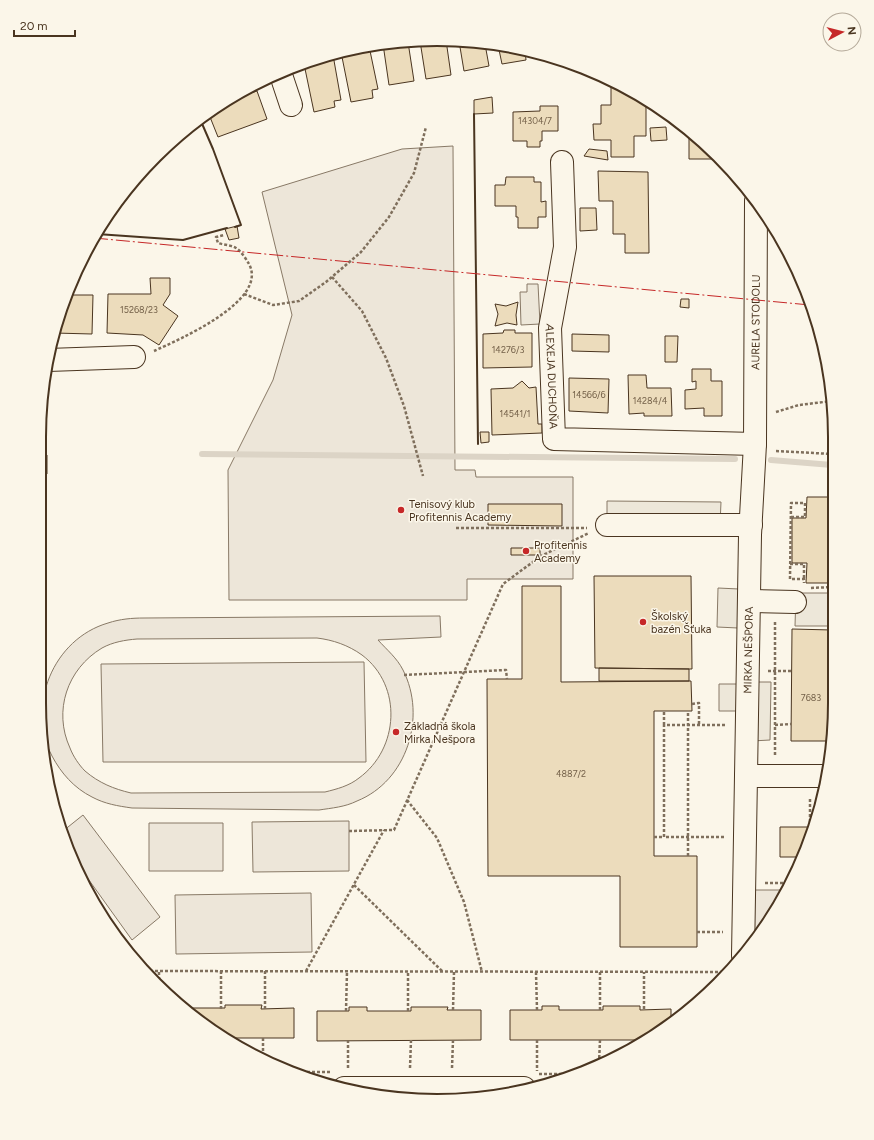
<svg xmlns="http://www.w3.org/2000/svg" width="874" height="1140" font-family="Figtree,sans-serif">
	<rect width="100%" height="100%" fill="#fbf6e9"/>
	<path fill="#ede6d9" stroke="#887966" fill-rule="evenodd" d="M453 146 455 470H475L476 477H573V579H467V600H229L228 470 273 380 292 315 262 192 402 149Z
		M440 616 441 637 378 640C387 650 397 658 403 670 427 717 407 781 357 801 345 807 332 808 319 810L132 808C118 806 105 804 92 797 74 788 61 773 52 756 26 706 53 639 108 623 120 619 132 618 144 618ZM317 638C333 640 348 645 362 655 403 686 399 749 359 778 349 786 337 789 325 792L131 793C114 789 99 783 85 771 79 765 73 756 70 748 53 711 67 669 102 648 113 642 125 640 137 639Z
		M364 662 366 762H103L101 664Z
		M83 815 160 917 132 940 76 862 63 831Z
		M349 821V871L253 872 252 822Z
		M149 823H223V871H149Z
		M748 890H787L782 902 750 947Z
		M311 893 312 952 176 954 175 895Z"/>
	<path fill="#ede7d9" stroke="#887966" d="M527 284H538L540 324 521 325 520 292H527Z
		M607 501 721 502 720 525H607Z
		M718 588 739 589 738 628 717 627Z
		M796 593H832V626H795Z
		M753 682H771L770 740 752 741Z
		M719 684H738V711H719Z"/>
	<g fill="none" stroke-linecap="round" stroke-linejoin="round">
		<path stroke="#dcd4c6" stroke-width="6" d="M202 454 735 459
			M771 460 832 465"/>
	</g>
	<path fill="#ecdcbc" stroke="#4a3520" d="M437 39 446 40 451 75 426 79 420 41Z
		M459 41 485 44 489 66 464 71Z
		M408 42 414 81 389 85 383 44Z
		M498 45 514 47 525 50 526 60 502 64Z
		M369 46 378 89 372 90 373 98 351 102 341 52 359 47Z
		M539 54 552 58 540 60Z
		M333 55 341 100 334 101 335 107 314 112 304 64Z
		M611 85H619L646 100V136H634V157H611V140H594L593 124H601V105H611Z
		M257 91 267 119 218 137 208 112 221 103Z
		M492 97 493 113 474 114V100Z
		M540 106H558V131H542V141H540V147H527V141H513V112L540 111Z
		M666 127 667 140 651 141 650 128Z
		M689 131 718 155 721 159H689Z
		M589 149 607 151 608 160 584 156Z
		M598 171 648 172 649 253H625V234H613V201H599Z
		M506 177H534V182H541V202L546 201V217H538V228H518V217H516V206H495V185H505Z
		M580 208H596L597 230 580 231Z
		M237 226 239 238 229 240 225 229Z
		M150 278H170V294L163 305 178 316 159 345 143 335 107 333 108 294H151Z
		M70 287H73V295H93L92 334 54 333V330Z
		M681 299H689V308L680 307Z
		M518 302 516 315 517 325 507 323 495 326 498 314 495 304 506 306Z
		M504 330H515V333H532V367L483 368V334L503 333Z
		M572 334 609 335V352L572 351Z
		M665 336H678L677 362H665Z
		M692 369H711V381H722V416H704V408L685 409V390L696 389V381L692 382Z
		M628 375H646L647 388H671L672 416H644V413L629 414Z
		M569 378 609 379 608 413 569 411Z
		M522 381 529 388 536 387 538 424H542V433L492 435 491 389 513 388Z
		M480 432H489V442L481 443Z
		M40 455H47V474H40Z
		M807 497H832V583H806L807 563H792V518H806Z
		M488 504H562V526L488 525Z
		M511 548H540V555H511Z
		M594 576H691L692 669 595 668Z
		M522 586H561V682L691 681 692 711H654V856H697V947H620V876H488L487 679H522Z
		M792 629 832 630V741H791Z
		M599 668 689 669V681H599Z
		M780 827H815L802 857H780Z
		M225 1005H262L261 1009 294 1008V1038H229L184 1008H225Z
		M542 1006H559V1010H603V1006H640V1010L671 1009V1023L658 1034 647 1040H510V1010H542Z
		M349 1007H367V1011H411V1007H448L447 1010H481V1040L317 1041V1011H349Z"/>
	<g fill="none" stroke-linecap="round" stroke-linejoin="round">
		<g stroke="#4a3520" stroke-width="24">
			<g id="minor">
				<path d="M280 72 291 105"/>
				<path id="s1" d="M562 162 565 247 550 328 554 439 755 444"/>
				<path d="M48 360 134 357"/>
				<path d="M607 525H751"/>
				<path d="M749 601 795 602"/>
				<path d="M746 776H827"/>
				<path id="s2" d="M743 956 750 535 755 444 756 201"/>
				<path d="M344 1088H524"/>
			</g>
		</g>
		<path stroke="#7f6f5c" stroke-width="2.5" stroke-dasharray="3 2" stroke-linecap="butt" d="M332 277 362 311 386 358 404 406 423 476
			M244 294 273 305 299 301 326 282 361 252 389 217 414 173 426 127
			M154 351C178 340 269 301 249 264 246 259 241 251 236 248 231 245 224 245 218 243L216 237 224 235
			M776 412 799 405 832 401
			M776 451 832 454
			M791 517H805V503H791L790 579H804V583
			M456 528H587
			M790 564H804V579
			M811 588 832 587
			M775 622V755
			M768 671H792
			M404 675 506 670 507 679
			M692 704 699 703V725
			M664 725V711
			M775 725 791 724
			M407 800 437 838 464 902 482 972
			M810 827V797
			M349 831 394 830 503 584 541 556 589 533
			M654 837H664
			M724 837H664V725H725
			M688 856V711
			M801 860V857
			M765 883H790
			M354 885 443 972
			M697 932H723
			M145 971 728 972
			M265 971V1009
			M306 971 384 830
			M536 972 537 1010
			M159 985V971
			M221 1009V971
			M644 1009V972
			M453 1010 454 972
			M600 1010V971
			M346 1011 347 971
			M408 1011V972
			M537 1040V1071
			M643 1042V1040
			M263 1061V1038
			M599 1063 600 1040
			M348 1068V1041
			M410 1068 411 1040
			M452 1068 453 1040
			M297 1072H330
			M539 1074H576"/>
		<use href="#minor" stroke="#fbf6e9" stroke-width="22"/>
		<path stroke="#4a3520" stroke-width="2" d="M474 114 478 444
			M200 119 213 149 241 225 235 227
			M97 234 183 240 227 228"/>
		<path stroke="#c62828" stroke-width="1" stroke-dasharray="14 3 2 3" stroke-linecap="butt" d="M94 238 810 305"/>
	</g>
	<g fill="#c62828" stroke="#fbf6e9" stroke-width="1.5">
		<circle cx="401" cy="510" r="4"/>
		<circle cx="526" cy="551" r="4"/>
		<circle cx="643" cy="622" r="4"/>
		<circle cx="396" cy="732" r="4"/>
	</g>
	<g text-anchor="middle" stroke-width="3" stroke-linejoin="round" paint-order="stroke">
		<g font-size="9" fill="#725f47">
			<text x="535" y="124">14304/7</text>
			<text x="139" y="313">15268/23</text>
			<text x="508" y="353">14276/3</text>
			<text x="589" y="398">14566/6</text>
			<text x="650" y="404">14284/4</text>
			<text x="515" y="417">14541/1</text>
			<text x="811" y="701">7683</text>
			<text x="571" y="777">4887/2</text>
		</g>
		<g font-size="11" fill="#4a3520" stroke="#fbf6e9">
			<text dy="4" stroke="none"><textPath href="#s2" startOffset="634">AURELA STODOLU</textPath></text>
			<text dy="4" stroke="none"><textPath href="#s1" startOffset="216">ALEXEJA DUCHOŇA</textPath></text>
			<text dy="4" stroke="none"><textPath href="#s2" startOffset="306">MIRKA NEŠPORA</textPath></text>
		</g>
		<g font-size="11" fill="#4a3520" stroke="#fbf6e9" text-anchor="start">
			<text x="409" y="508">Tenisový klub<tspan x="409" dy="13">Profitennis Academy</tspan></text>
			<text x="534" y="549">Profitennis<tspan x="534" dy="13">Academy</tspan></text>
			<text x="651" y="620">Školský<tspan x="651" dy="13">bazén Šťuka</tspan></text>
			<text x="404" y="730">Základná škola<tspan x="404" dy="13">Mirka Nešpora</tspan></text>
		</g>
	</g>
	<path d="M0 0H874V1140H0ZM437 46H437A391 391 0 0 1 828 437V703A391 391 0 0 1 437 1094H437A391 391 0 0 1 46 703V437A391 391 0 0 1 437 46Z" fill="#fbf6e9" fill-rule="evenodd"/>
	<path fill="none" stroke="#4a3520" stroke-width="2" d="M437 46H437A391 391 0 0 1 828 437V703A391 391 0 0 1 437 1094H437A391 391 0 0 1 46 703V437A391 391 0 0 1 437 46Z"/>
	<g transform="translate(842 32) rotate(83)"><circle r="19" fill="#fbf6e9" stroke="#b4a999"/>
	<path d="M0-3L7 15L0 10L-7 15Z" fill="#c62828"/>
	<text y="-6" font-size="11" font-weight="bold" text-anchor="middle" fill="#4a3520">N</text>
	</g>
	<path d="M14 30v6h61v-6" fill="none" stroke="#4a3520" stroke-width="2"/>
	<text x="20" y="30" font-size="12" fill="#4a3520" stroke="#fbf6e9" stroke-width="3" paint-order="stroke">20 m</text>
</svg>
